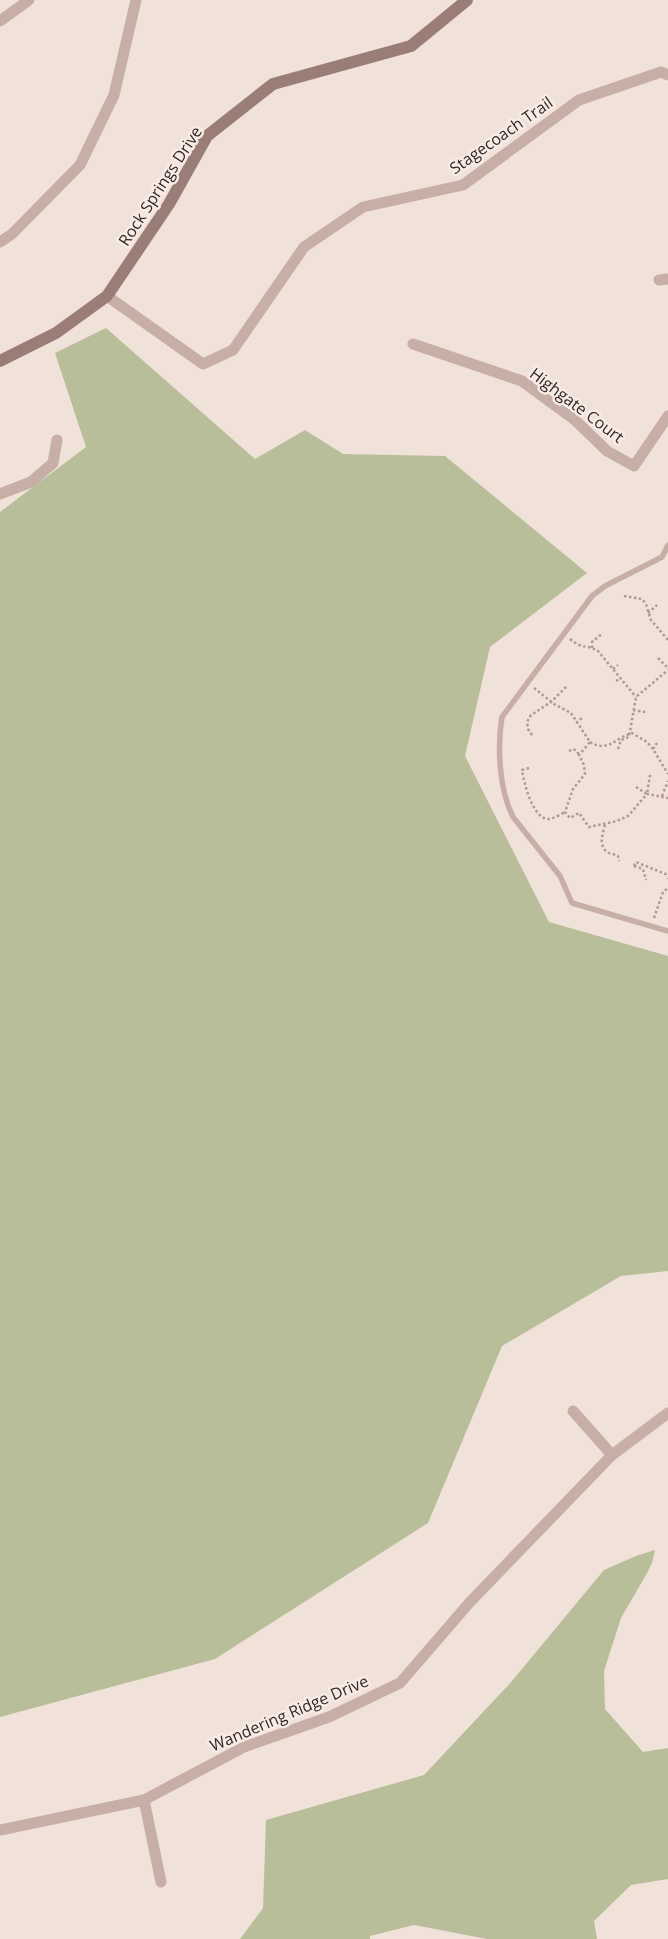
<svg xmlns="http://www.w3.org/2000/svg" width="668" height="1939" font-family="'Open Sans',sans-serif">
	<rect width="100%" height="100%" fill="#f0e1d9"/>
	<path fill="#b9be9a" d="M106 328 255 459 305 430 343 454 445 456 587 573 490 647 465 756 549 922 668 956V1271L621 1276 502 1346 428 1523 215 1659 0 1717V512L86 447 55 353Z
		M655 1550 652 1563 646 1575 621 1618 604 1671 605 1709 643 1752 668 1748V1879L631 1885 594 1921 597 1939H487L414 1925 370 1936V1939H240L263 1908 266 1820 424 1775 512 1681 604 1570 636 1556Z"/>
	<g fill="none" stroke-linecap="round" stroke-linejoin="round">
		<path stroke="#b39890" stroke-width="2.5" stroke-dasharray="2.5 2.5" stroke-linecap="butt" d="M624 596 642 599 646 604 651 620 668 640
			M648 613 657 605
			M570 639C583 650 587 644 598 651L636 697
			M592 648V642L603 633
			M658 658 668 668
			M613 669 618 665
			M616 681 621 678
			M534 688 554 704 571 713 590 742 579 755 584 765 585 774 573 789 565 812 570 818 579 813 589 827 617 821 628 816 647 794 668 798
			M633 710 645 712
			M576 723 582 718
			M532 735 528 729 527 722 531 715 551 702 566 687
			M590 742C608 753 615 738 632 733L647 742 653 749 668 774
			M618 749 621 740 629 737 636 697 668 670
			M653 749 657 743
			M569 751 573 749 577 751 579 755
			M529 768 522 770C524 783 533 821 550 819 555 818 561 814 565 812
			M636 787 647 794 650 775
			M662 796 668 781
			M605 825C603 833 598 845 607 852 610 854 615 854 618 856L619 861
			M634 866 636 862 668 875
			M634 866 643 869 646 880
			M668 878V879
			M654 918 663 892 668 888"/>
		<path stroke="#c7aea6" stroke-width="5.5" d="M668 545 662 557 605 586 592 596 502 717C497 747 499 789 513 817L560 876 572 903 668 931"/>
		<path stroke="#c7aea6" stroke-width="11" d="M0 21 29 0
			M0 242 12 234 80 165 114 95 136 0
			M659 280 668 279
			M107 296 203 364 233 350 304 247 363 207 463 185 579 100 661 72 668 75
			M413 344 522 381 575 420 607 451 634 466 668 416
			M0 494 31 482 53 463 57 440
			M573 1411 612 1455
			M144 1800 161 1882
			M0 1830 144 1800 244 1747 329 1717 400 1683 470 1602 612 1455 668 1413"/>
		<path stroke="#9b7d78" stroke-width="12" d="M0 361 56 333 107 296 169 204 207 136 273 84 411 46 467 0"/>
	</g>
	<g text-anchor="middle" stroke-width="5" stroke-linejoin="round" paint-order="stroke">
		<g font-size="16" fill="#342827" stroke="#f8ebe5">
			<text transform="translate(501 135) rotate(-35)" y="6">Stagecoach Trail</text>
			<text transform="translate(160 186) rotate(-57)" y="6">Rock Springs Drive</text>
			<text transform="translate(577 405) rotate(37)" y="6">Highgate Court</text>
			<text transform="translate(289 1713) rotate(-23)" y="6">Wandering Ridge Drive</text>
		</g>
	</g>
</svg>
